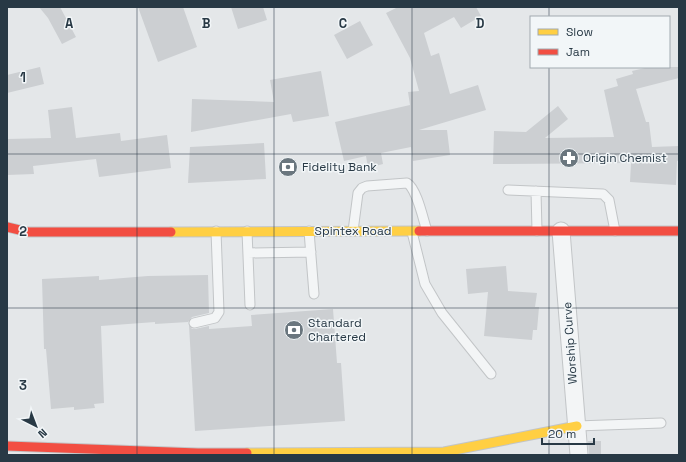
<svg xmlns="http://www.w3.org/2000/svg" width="686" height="462" font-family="'Space Grotesk',sans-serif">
	<rect width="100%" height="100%" fill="#e4e7e9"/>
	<path fill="#cccfd2" d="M39 7H60L76 37 62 44 48 18Z
		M138 7H183L197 47 158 62Z
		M231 7H263L267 20 238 29Z
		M398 7H476L481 16 461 28 454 17 424 33 431 56 439 53 450 94 478 85 486 110 419 130H447L450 155 413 161 411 147 381 153 383 164 368 168 366 156 344 161 335 122 410 105 408 92 419 91 410 58 386 13Z
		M360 21 373 45 347 59 334 35Z
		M40 67 44 84 7 93V75Z
		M649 67H679V78L636 89 646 122H649L652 147 679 146V160L677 161 676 185 630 182 631 163 493 164 494 131 526 132 558 106 568 119 545 138 614 137 604 90 618 86 616 79 633 74 632 71Z
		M321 71 329 116 293 122 291 114 191 132 192 99 274 102 270 80Z
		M72 107 76 138 120 133 121 141 167 135 171 168 99 177 96 159 33 166 34 174 7 175V139L51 138 48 110Z
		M264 143 266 179 188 183 190 147Z
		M506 266 508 291 537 293 535 307H539L537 330H533L532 340 484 336 488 292 468 294 466 269Z
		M208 275 209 313 192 317 188 322 155 324V322L101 326 104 403 94 404 95 408 74 410V407L51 409 46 349H44L42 279 99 276V280L148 276Z
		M333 309 337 363H341L345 421 195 431 189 325 192 329H195L209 326V329L252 326 251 315Z
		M588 441H601V455H589Z"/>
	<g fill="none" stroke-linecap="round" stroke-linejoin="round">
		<g stroke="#c2c5c7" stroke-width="11">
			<path id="lane" d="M508 190 603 194 609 200 615 231
				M536 191 537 231
				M247 231 250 305
				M309 231 314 294
				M353 231 358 193 362 188 367 186 407 183C417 189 423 219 427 231
				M412 232 425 284 442 313 491 374
				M248 253 311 252
				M194 323 215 318 219 312 216 231
				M577 426 661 423"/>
		</g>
		<g stroke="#c2c5c7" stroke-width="19">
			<path id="street" d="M561 231 579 455"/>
		</g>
		<g stroke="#c2c5c7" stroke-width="11">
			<path id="slow" d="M171 232 419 231
				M247 453 444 452 577 426"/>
		</g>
		<g stroke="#c2c5c7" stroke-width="11">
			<path id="jam" d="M7 227 28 232H171
				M419 231H679
				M7 446 198 453H247"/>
		</g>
		<use href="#lane" stroke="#f3f5f6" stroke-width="9"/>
		<use href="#street" stroke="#f3f5f6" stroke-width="17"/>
		<use href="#slow" stroke="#ffcf43" stroke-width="9"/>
		<use href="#jam" stroke="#f24e42" stroke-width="9"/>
	</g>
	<path fill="none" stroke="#283945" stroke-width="1" stroke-opacity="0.55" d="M137 7V455M274 7V455M412 7V455M549 7V17M549 67V455M7 154H679M7 308H679"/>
	<defs>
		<g id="pharmacy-disc" transform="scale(1)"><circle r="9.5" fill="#6a767e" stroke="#f2f6f8"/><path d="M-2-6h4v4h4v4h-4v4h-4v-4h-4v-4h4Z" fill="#fff"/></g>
		<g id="bank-disc" transform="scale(1)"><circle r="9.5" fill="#6a767e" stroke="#f2f6f8"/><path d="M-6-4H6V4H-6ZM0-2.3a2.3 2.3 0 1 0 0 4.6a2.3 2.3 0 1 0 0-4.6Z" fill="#fff"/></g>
	</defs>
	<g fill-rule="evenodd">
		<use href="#pharmacy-disc" x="569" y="158"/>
		<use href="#bank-disc" x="288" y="167"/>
		<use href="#bank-disc" x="294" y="330"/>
	</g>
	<g text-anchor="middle" stroke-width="3" stroke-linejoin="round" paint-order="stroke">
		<g font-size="12" fill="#283945" stroke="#f2f6f8" text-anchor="start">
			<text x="583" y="162">Origin Chemist</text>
			<text x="302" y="171">Fidelity Bank</text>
			<text x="308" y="327">Standard<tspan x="308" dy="14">Chartered</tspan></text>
		</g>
		<g font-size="12" fill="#283945" stroke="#f2f6f8">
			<text x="353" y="235">Spintex Road</text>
			<text transform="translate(570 343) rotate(-94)" y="4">Worship Curve</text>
		</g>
	</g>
	<g font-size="13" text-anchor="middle" font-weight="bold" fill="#283945" stroke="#f2f6f8" stroke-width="3" stroke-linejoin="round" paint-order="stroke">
		<text x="69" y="28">A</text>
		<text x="206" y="28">B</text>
		<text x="343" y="28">C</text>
		<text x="480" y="28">D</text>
		<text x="23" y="82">1</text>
		<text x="23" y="236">2</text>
		<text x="23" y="390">3</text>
	</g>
	<rect width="686" height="462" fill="none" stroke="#283945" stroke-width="16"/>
	<rect x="530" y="16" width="140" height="52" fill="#f2f6f8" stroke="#a1aab0"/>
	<rect x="538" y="29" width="20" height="6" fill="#ffcf43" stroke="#a1aab0"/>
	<text x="566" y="36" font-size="12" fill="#283945">Slow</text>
	<rect x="538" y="49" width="20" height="6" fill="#f24e42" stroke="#a1aab0"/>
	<text x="566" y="56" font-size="12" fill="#283945">Jam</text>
	<g transform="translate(36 426) rotate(138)" stroke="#f2f6f8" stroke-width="3" paint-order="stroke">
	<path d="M0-3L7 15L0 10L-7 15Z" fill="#283945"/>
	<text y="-6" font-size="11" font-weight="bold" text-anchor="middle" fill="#283945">N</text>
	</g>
	<path d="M542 438v6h52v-6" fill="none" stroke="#283945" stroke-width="2"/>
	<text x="548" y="438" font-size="12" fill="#283945" stroke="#f2f6f8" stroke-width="3" paint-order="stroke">20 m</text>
</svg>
